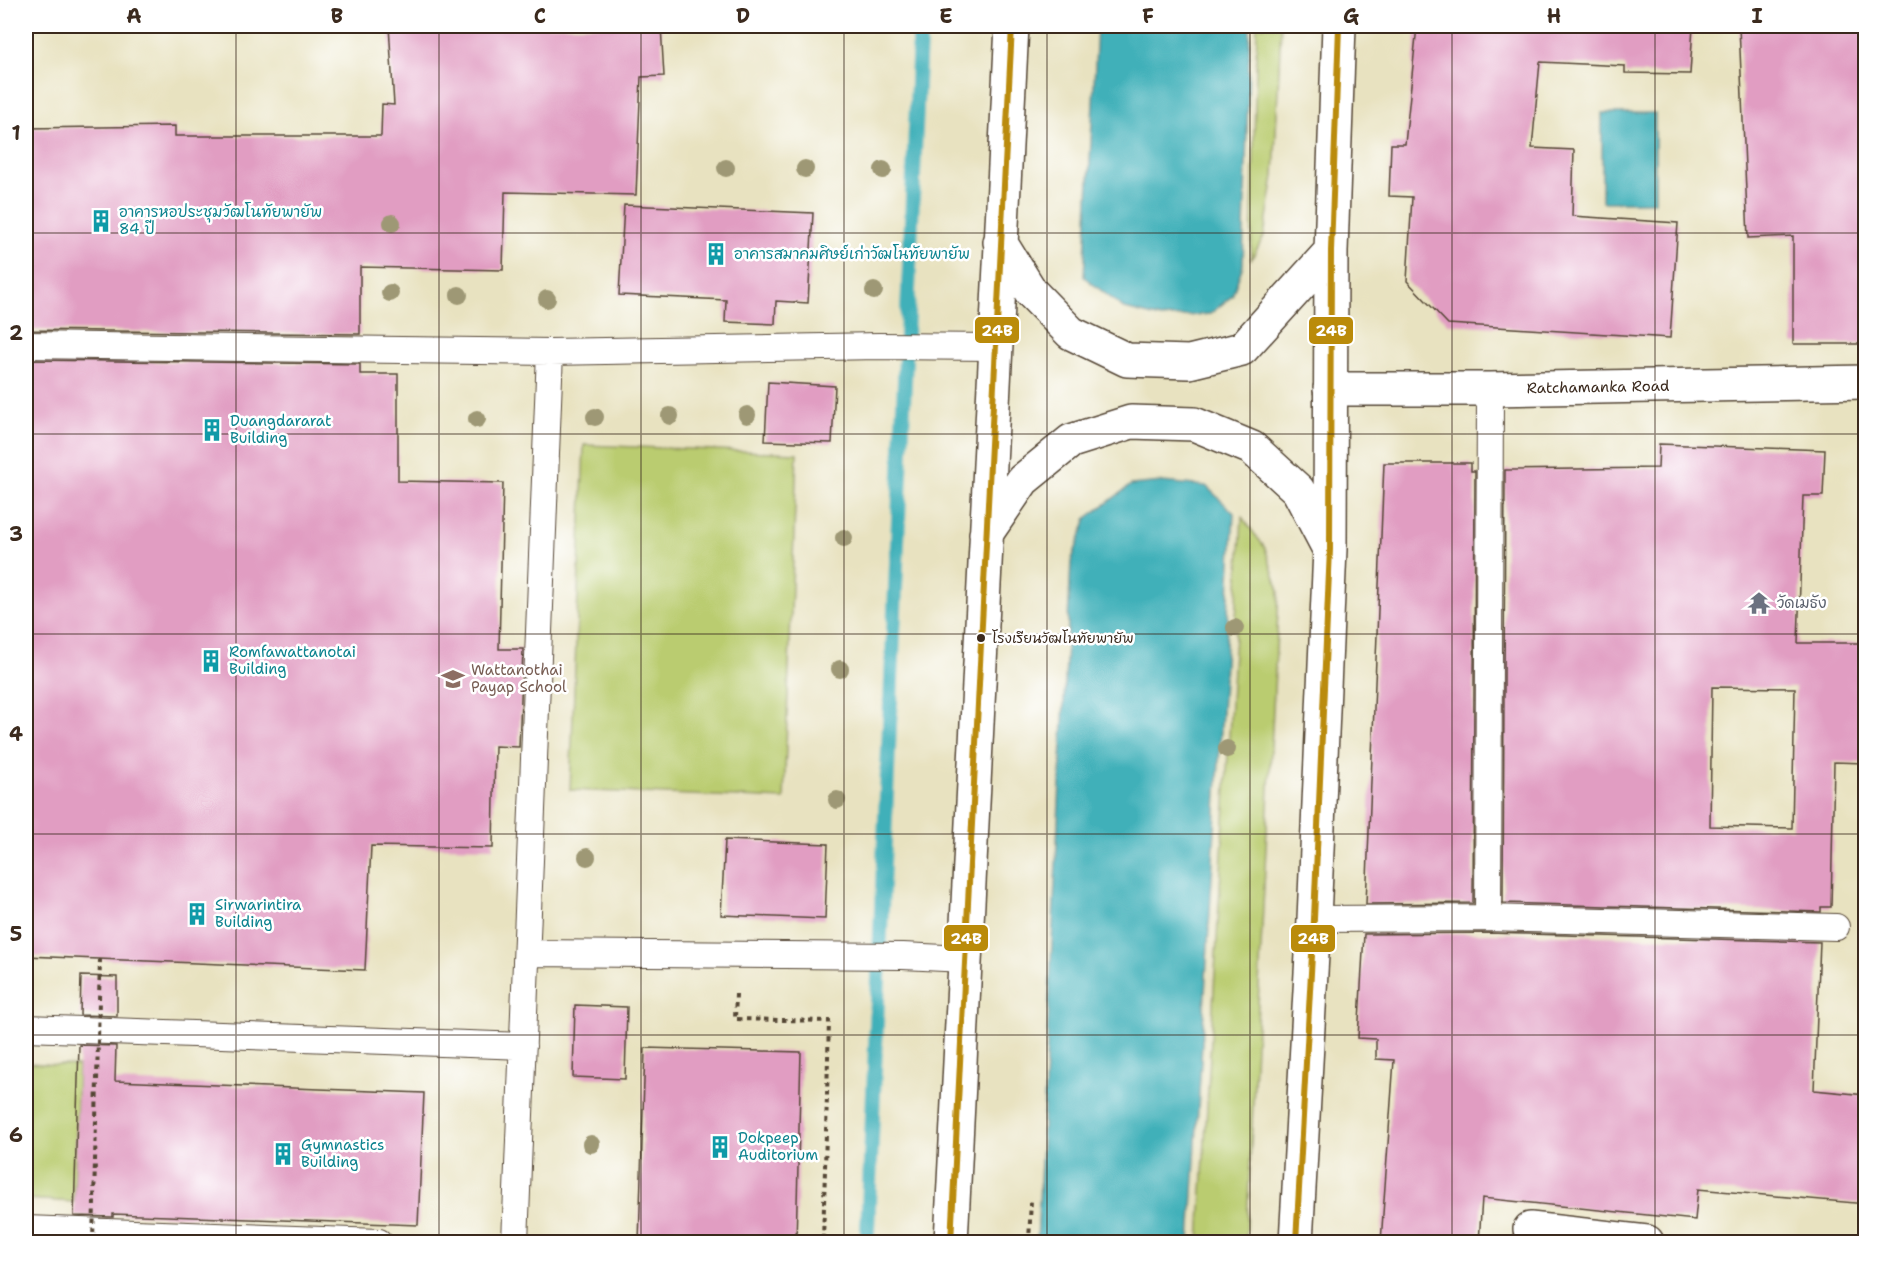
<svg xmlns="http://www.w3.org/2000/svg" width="1891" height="1268" font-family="'Shantell Sans','Playpen Sans Thai',sans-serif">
	<rect width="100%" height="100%" fill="#fff"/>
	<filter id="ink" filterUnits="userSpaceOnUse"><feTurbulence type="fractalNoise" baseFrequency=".0167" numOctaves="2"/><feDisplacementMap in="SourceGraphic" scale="12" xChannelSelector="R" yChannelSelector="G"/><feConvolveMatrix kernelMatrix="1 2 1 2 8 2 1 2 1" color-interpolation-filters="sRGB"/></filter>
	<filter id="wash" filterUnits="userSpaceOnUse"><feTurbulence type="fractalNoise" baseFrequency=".008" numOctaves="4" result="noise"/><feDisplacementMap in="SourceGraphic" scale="24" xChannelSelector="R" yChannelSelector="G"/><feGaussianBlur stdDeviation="1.35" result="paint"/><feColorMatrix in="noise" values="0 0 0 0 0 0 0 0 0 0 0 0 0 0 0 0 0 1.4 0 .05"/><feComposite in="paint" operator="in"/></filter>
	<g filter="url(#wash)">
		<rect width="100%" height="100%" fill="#e8e2c0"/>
		<path fill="#bacc6f" stroke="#7a7b46" stroke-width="1.5" d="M1257 26H1281L1274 176 1264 236 1251 260Z
			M584 445 797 453 784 799 570 790Z
			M1242 517 1265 548 1279 591 1246 1242H1199Z
			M26 1063 78 1066 74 1202 26 1199Z"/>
		<path fill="#40b0b9" stroke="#3e6d6c" stroke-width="1.5" d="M1097 26H1250L1243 265 1232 296 1210 314 1161 318 1125 309 1084 277Z
			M1602 113H1655V202H1602Z
			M1162 482 1206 486 1234 513 1190 1242H1037L1071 562 1087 518 1131 485Z"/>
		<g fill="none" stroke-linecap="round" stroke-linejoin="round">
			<path stroke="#40b0b9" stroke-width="15" d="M867 1242 920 26"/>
		</g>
		<g id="blocks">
			<path fill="#e19dc2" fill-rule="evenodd" d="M389 26H661L664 76 641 77 636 195 505 192 503 270 360 267V334L26 330V128L175 126V136H381L382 104 394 105Z
				M1417 26H1693L1690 74 1625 73V66L1540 62 1532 148 1574 150 1572 216 1678 223 1670 338 1448 324 1407 281 1412 197 1389 196 1391 144H1405Z
				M1739 26H1866V101H1859L1866 226V344H1793V236L1748 238Z
				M624 205 813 213 808 303 776 301 775 324 725 322 726 300 619 295Z
				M26 360 360 364V374H398V481L503 483 499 649H523L519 747 495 746 493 848 371 846 365 970 26 956Z
				M768 382 835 386 832 443 765 441Z
				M1659 444 1825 450 1823 496H1803L1798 643H1866V739L1865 763 1834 762 1831 907H1821V912L1503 903 1505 470 1658 468ZM1712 687 1795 688 1792 828 1710 826Z
				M1384 463H1471V471H1475L1473 903 1366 904Z
				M725 840 828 844 825 919 721 915Z
				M1488 933 1820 942 1814 1090 1866 1095V1204L1698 1189 1695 1220 1482 1198 1479 1242H1381L1394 1060 1376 1059V1039L1358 1038 1364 934Z
				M81 976 117 977V1016L80 1015Z
				M575 1005 627 1007 625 1079 573 1077Z
				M79 1045 116 1046 115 1081 424 1093 418 1225 113 1214V1217L74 1216Z
				M645 1048 801 1052 796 1242H639Z"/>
		</g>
	</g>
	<g filter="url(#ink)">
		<use href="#blocks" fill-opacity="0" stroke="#554636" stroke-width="1.5"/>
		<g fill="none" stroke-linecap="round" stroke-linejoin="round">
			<g stroke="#554636" stroke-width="28">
				<path id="service" d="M26 345 550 352 879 346 996 347
					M1488 918 1490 389
					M1314 919 1488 918 1836 927
					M527 953 903 956 965 959
					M26 1028 523 1046
					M26 1229 379 1242
					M515 1242 550 352"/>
			</g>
			<g stroke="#554636" stroke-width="36">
				<path id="minor" d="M1530 1229 1647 1242"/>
			</g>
			<g stroke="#554636" stroke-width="36">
				<path id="tertiary" d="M1330 389H1490L1866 382"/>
			</g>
			<g stroke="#554636" stroke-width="36">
				<path id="secondary" d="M1000 242 1031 292 1071 333 1127 360 1189 362 1242 349 1331 251
					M986 534 1023 480 1071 441 1131 422 1194 424 1252 448 1298 490 1328 547
					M951 1242 1012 26
					M1296 1242 1314 919 1330 549 1331 251 1339 26"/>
			</g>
			<path stroke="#554636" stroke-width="4" stroke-dasharray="4.5 4.5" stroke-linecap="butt" d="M736 994 735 1019 829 1021 823 1242
				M1029 1242 1031 1199"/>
			<use href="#service" stroke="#fff" stroke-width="26"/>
			<use href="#minor" stroke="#fff" stroke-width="33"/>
			<use href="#tertiary" stroke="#fff" stroke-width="33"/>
			<use href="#secondary" stroke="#fff" stroke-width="33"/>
			<path stroke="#554636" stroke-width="4" stroke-dasharray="4.5 4.5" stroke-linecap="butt" d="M93 1242 100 959"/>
			<g stroke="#fff" stroke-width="10">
				<path id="bus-1" d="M951 1242 1012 26
					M1296 1242 1314 919 1330 549 1331 251 1339 26"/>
			</g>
			<use href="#bus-1" stroke="#ba8b0a" stroke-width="6"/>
		</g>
		<g fill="#9e9874">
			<circle cx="726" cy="168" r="9"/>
			<circle cx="805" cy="169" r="9"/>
			<circle cx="883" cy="170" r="9"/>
			<circle cx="392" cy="223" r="9"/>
			<circle cx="874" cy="291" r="9"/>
			<circle cx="390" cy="293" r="9"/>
			<circle cx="459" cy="295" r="9"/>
			<circle cx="547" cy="299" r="9"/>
			<circle cx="747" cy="415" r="9"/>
			<circle cx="670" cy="416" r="9"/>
			<circle cx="595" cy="417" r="9"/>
			<circle cx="477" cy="419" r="9"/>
			<circle cx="844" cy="538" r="9"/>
			<circle cx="1235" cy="628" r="9"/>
			<circle cx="840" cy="669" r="9"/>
			<circle cx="1227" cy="749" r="9"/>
			<circle cx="837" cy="800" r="9"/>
			<circle cx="587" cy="857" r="9"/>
			<circle cx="591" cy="1144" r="9"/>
		</g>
	</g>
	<path fill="none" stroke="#3b2a1e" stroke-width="1.5" stroke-opacity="0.55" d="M236 26V1242M439 26V1242M641 26V1242M844 26V1242M1047 26V1242M1250 26V1242M1452 26V1242M1655 26V1242M26 233H1866M26 434H1866M26 634H1866M26 834H1866M26 1035H1866"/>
	<defs>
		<g id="building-bare" transform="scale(1.8)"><path d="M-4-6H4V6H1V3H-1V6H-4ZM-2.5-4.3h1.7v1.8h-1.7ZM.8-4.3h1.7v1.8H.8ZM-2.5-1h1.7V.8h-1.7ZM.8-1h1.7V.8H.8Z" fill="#0f9aa8" stroke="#fff" stroke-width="2.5" paint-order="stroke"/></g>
		<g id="temple-bare" transform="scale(1.8)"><path d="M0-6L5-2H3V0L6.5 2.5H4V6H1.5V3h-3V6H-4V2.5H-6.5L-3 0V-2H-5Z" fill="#6b7280" stroke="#fff" stroke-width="2.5" paint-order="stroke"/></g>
		<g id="school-bare" transform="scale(1.8)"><path d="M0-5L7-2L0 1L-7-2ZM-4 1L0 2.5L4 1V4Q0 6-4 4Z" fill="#8d6e63" stroke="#fff" stroke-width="2.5" paint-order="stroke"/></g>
	</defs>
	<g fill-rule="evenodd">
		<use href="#building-bare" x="101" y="221"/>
		<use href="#building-bare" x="716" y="254"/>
		<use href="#building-bare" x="212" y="430"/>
		<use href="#temple-bare" x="1759" y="603"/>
		<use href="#building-bare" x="211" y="661"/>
		<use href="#school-bare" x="453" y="679"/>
		<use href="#building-bare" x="197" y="914"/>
		<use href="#building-bare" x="720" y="1147"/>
		<use href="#building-bare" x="283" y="1154"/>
	</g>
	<circle fill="#3b2a1e" stroke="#fff" stroke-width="2" cx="981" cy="638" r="5"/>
	<g text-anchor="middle" stroke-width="5" stroke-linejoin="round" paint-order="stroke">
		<g font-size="14" fill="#3b2a1e" stroke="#fff" text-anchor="start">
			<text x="992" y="643">โรงเรียนวัฒโนทัยพายัพ</text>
		</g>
		<g font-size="15" fill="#0d838f" stroke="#fff" text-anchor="start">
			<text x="119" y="217">อาคารหอประชุมวัฒโนทัยพายัพ<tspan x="119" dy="17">84 ปี</tspan></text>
			<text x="734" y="259">อาคารสมาคมศิษย์เก่าวัฒโนทัยพายัพ</text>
			<text x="230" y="426">Duangdararat<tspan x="230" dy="17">Building</tspan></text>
			<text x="229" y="657">Romfawattanotai<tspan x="229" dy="17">Building</tspan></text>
			<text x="215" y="910">Sirwarintira<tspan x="215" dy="17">Building</tspan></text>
			<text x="738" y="1143">Dokpeep<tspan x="738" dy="17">Auditorium</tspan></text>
			<text x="301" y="1150">Gymnastics<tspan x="301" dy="17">Building</tspan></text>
		</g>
		<g font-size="15" fill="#3b2a1e" stroke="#fff">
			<text transform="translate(1598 387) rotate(-1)" y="5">Ratchamanka Road</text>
		</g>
		<g font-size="15" fill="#5b616d" stroke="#fff" text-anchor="start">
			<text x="1777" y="608">วัดเมธัง</text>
		</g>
		<g font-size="15" fill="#785e54" stroke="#fff" text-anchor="start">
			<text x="471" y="675">Wattanothai<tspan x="471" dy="17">Payap School</tspan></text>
		</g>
	</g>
	<g stroke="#fff" stroke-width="2">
		<rect x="974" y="316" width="46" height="28" rx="6" fill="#ba8b0a"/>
		<rect x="1308" y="316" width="46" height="29" rx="6" fill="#ba8b0a"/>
		<rect x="943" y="924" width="46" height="28" rx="6" fill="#ba8b0a"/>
		<rect x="1290" y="924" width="46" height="29" rx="6" fill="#ba8b0a"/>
	</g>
	<g font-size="16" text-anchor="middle" font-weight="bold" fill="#fff">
		<text x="997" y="336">24B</text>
		<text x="1331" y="336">24B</text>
		<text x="966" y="944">24B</text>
		<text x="1313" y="944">24B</text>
	</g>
	<rect width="1891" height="1268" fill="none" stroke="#fff" stroke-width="66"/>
	<rect x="33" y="33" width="1825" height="1202" fill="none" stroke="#3b2a1e" stroke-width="2"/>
	<g font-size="20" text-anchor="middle" font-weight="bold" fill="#3b2a1e">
		<text x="134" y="23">A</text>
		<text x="337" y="23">B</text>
		<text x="540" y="23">C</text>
		<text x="743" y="23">D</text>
		<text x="946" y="23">E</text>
		<text x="1148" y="23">F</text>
		<text x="1351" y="23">G</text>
		<text x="1554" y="23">H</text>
		<text x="1757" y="23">I</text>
		<text x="16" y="140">1</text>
		<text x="16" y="340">2</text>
		<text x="16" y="541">3</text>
		<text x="16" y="741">4</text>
		<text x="16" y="941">5</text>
		<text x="16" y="1142">6</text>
	</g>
</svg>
